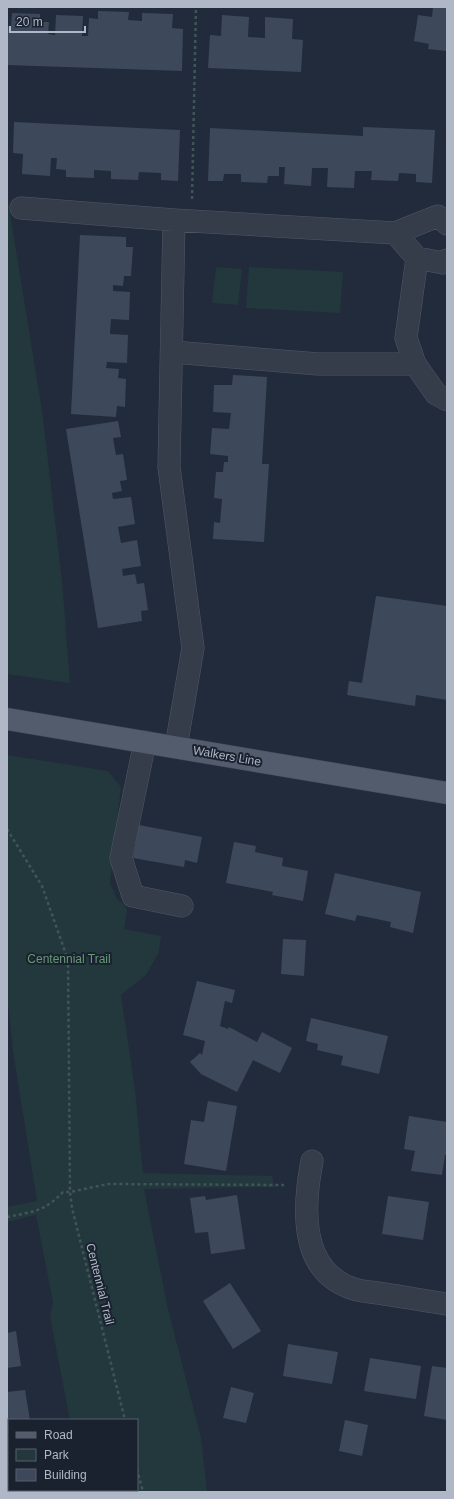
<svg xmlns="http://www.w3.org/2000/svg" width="454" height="1499" font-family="Helvetica,sans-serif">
	<rect width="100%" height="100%" fill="#212b3b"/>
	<path fill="#23383c" d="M7 195 42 410 62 581 70 683 7 674Z
		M216 267 242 269 238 305 212 303Z
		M249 267 343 272 340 313 246 308Z
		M7 755 108 771 121 787 110 883 117 899 125 905 127 910 124 929 161 936 159 952 146 975 121 995 135 1090 143 1173 272 1176 275 1187 144 1189 168 1309 201 1438 207 1492H84L83 1490H137V1420H70L50 1317 53 1302 36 1215 7 1222V1207L37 1201 13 1051 7 995Z"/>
	<path fill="#3d495b" d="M433 7H447V51L428 49 429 44 414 41 418 15 432 17Z
		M98 11 129 12 128 20 142 21V13L173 14 172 28 183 29 182 71 7 65V26L11 27 12 13 40 14V22H49L48 34 55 35 56 15 83 16 82 36H88L89 18 98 19Z
		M222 15 249 17 248 37 265 38V17L293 19 292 39 303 40 301 72 208 68 210 35 221 36Z
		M14 122 180 130 178 181 161 180V173L139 172 138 180 111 179V171L94 170V178L66 177V170L56 169 57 158H51L50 176 22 174 23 154 13 153Z
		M363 127 435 130 432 183 416 182V174L399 173 398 181 371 180 372 171H355L354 188 327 187 328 168H312L311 186 284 184 285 167H279V176H268L267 183 241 182V174H224L223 181H208L210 128 363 136Z
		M80 235 126 237V247H133L131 276H124L123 286 113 285V291L130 292 129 320 111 319 110 334 128 335 127 363 107 362 106 368 119 369 118 378 126 379 125 407 117 406 116 417 71 414Z
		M233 375 267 377 262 464H269L264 542 213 539 214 522 220 523 222 499 214 498 216 472H223L224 462H228V456L210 454 212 428 229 429 231 413 213 412 214 385H232Z
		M118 421 121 437 113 438 116 455 123 454 127 480 120 481 122 491 112 493 113 499 131 497 135 524 118 527 121 543 137 540 141 566 122 569 123 576 135 574 137 584 144 583 148 610 141 611 142 621 98 628 66 429Z
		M376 596 447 606V700L416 695 415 706 347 695 349 681 362 683Z
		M139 825 202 837 197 863 185 860 184 867 133 858Z
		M234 842 256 846 255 852 283 858 282 866 308 871 303 901 272 895 273 892 226 883Z
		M335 873 421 892 413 933 390 927 391 922 357 915 355 921 325 914Z
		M283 939 306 940 304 976 281 974Z
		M197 981 235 990 232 1003 225 1001 220 1026 228 1029 229 1027 257 1042 262 1032 292 1048 280 1073 253 1060 237 1092 201 1074 190 1062 200 1053 202 1055 205 1041 183 1035Z
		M311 1018 388 1036 379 1074 341 1065 343 1056 317 1050 318 1044 306 1041Z
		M208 1101 237 1106 226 1171 184 1164 191 1120 204 1122Z
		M409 1116 447 1122V1155H445L442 1175 411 1171 415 1151 404 1149Z
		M237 1195 245 1249 211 1254 208 1232 195 1233 190 1198 205 1196 206 1200Z
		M388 1196 429 1202 423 1240 382 1234Z
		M230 1283 261 1331 233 1349 203 1301Z
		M16 1331 21 1366 7 1368V1333Z
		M288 1344 338 1352 332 1384 283 1376Z
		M370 1358 421 1366 416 1399 364 1391Z
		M432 1366 447 1368V1420L424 1416Z
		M231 1387 254 1393 246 1423 223 1418Z
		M25 1390 30 1420H9V1428H7V1392Z
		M345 1420 368 1425 362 1456 339 1451Z
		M7 1443H9V1489L7 1490Z"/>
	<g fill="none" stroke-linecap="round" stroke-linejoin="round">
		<g stroke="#505866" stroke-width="23">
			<path id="minor" d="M21 208 174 220 395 233 438 216 447 224
				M174 220 169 467 193 648 176 747
				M395 233 417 258 443 263 447 260
				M417 258 406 338 415 364 436 394 447 400
				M173 352 318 364H415
				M145 742 121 858 133 896 182 906
				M312 1161C303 1207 299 1272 354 1289 363 1292 374 1292 384 1294 405 1297 426 1301 447 1304"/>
		</g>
		<g stroke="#3e4654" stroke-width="23">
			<path id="major" d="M7 719 447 793"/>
		</g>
		<path stroke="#415559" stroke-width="2.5" stroke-dasharray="3 3" stroke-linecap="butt" d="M192 199 196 7
			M7 829 42 886 68 960 70 1192 72 1208 125 1420
			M7 1217C33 1212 45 1211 63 1192H70L108 1184 284 1185
			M137 1469 143 1492"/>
		<use href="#minor" stroke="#353d4b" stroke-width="22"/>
		<use href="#major" stroke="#535c6c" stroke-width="22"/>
	</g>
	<g text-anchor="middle" stroke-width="4" stroke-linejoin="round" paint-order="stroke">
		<g font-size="12" fill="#b0b8c7" stroke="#1a2230">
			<text transform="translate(227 756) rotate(10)" y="4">Walkers Line</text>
			<text transform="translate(100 1284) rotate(76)" y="4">Centennial Trail</text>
		</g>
		<g font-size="12" fill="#669974" stroke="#1a2230">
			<text x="69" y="963">Centennial Trail</text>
		</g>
	</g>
	<rect width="454" height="1499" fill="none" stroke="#b0b8c7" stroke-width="16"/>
	<rect x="8" y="1419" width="130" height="72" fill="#1a2230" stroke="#565e6c"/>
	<rect x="16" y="1432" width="20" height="6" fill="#535c6c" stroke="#565e6c"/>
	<text x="44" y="1439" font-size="12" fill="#b0b8c7">Road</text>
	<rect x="16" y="1449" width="20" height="12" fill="#23383c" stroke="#565e6c"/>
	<text x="44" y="1459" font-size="12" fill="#b0b8c7">Park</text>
	<rect x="16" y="1469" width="20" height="12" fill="#3d495b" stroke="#565e6c"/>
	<text x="44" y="1479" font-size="12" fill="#b0b8c7">Building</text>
	<path d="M10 26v6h75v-6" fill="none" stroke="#b0b8c7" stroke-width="2"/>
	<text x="16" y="26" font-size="12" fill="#b0b8c7" stroke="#1a2230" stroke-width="3" paint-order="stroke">20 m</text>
</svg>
